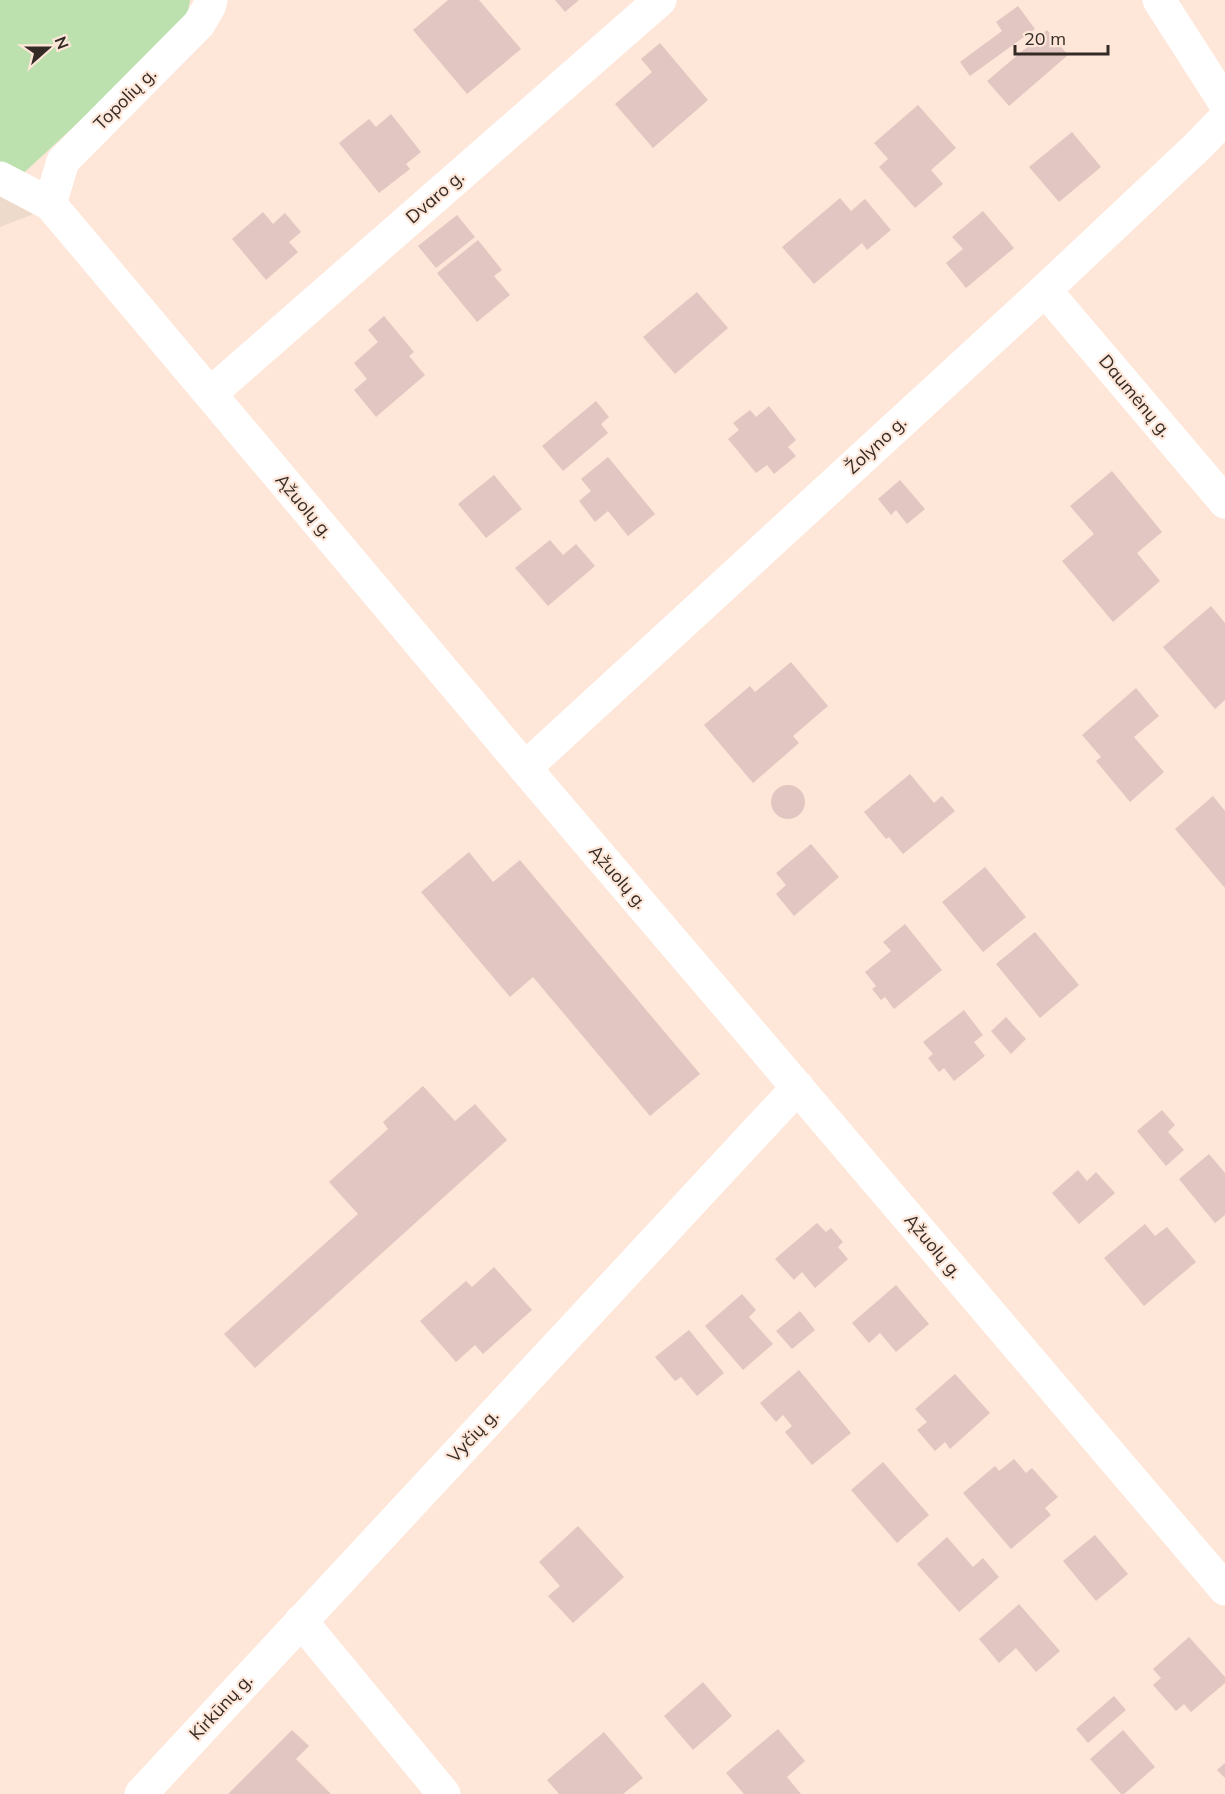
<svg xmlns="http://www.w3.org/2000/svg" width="1225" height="1794" font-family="Mulish,sans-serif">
	<rect width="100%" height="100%" fill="#fee6d8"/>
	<path fill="#eddacb" d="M0 164 44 210 0 227Z"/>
	<path fill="#bce1af" d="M0 0H190L188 11 174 34 16 180 0 164Z"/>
	<path fill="#e2c6c2" d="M448 0H479L521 49 467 94 413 30Z
		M555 0H579L565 12Z
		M1018 6 1035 29 970 76 960 62 1002 31 996 22Z
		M1047 30 1068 55 1009 106 987 81Z
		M660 43 708 100 653 148 615 104 652 72 641 59Z
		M918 105 956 148 931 170 943 184 915 208 879 167 888 159 874 143Z
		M391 114 421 152 406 164 410 169 379 193 339 143 369 119 376 127Z
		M1072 132 1101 167 1059 202 1029 167Z
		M840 198 851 211 865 199 891 230 867 250 862 243 814 284 782 247Z
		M983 211 1014 248 966 288 946 263 963 249 952 237Z
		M263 212 273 224 285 213 301 232 289 242 298 252 266 280 232 239Z
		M457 215 475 237 436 268 418 246Z
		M478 240 502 270 494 276 510 295 477 322 437 273Z
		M697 292 728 328 675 374 643 337Z
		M384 316 414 352 409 356 425 375 376 417 354 390 367 379 354 363 378 342 368 330Z
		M596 401 609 417 601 424 608 433 563 471 542 446Z
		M769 406 796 440 788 447 796 456 774 474 767 465 756 473 728 439 739 430 733 423 750 410 756 417Z
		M608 457 655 514 628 536 608 511 595 522 579 501 591 491 581 479Z
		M1112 471 1162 532 1137 553 1160 581 1113 622 1062 561 1094 534 1070 506Z
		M494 475 522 509 486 538 458 504Z
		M900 480 925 509 907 524 896 510 891 515 878 499Z
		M550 540 563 555 576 544 595 566 548 606 515 568Z
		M1211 606 1225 623V700L1215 709 1163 647Z
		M791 662 828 706 793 736 799 743 753 783 704 725 750 686 755 692Z
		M1136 688 1159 716 1134 737 1164 772 1130 802 1096 761 1101 757 1082 735Z
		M910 774 934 803 942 796 955 811 903 854 889 837 886 839 864 812Z
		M771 802a17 17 0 1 1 34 0a17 17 0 1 1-34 0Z
		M1213 796 1225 811V888L1175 829Z
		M811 844 839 877 794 916 776 894 786 885 776 873Z
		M469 852 493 882 520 860 700 1074 650 1116 533 977 510 997 421 892Z
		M985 867 1026 917 983 952 942 902Z
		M905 924 942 970 894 1009 885 997 881 1000 872 989 876 986 865 972 891 951 883 942Z
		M1035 932 1079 985 1040 1018 996 964Z
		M964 1010 983 1035 974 1042 985 1056 954 1081 944 1068 939 1072 928 1058 933 1054 923 1042Z
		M1006 1017 1026 1039 1011 1054 991 1031Z
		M423 1086 455 1121 475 1104 507 1140 255 1368 224 1334 358 1214 329 1182 388 1129 383 1122Z
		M1162 1110 1175 1125 1168 1132 1184 1150 1166 1166 1137 1131Z
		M1209 1154 1225 1173V1215L1215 1223 1179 1179Z
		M1078 1170 1087 1181 1096 1172 1115 1193 1079 1224 1052 1193Z
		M817 1223 826 1232 831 1228 843 1242 838 1247 848 1259 815 1288 802 1272 794 1280 775 1259Z
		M1145 1224 1155 1236 1167 1227 1196 1262 1144 1306 1104 1258Z
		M494 1267 532 1310 483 1354 475 1345 456 1362 420 1321 466 1281 472 1287Z
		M896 1285 929 1324 896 1352 880 1333 869 1343 852 1323Z
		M742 1294 756 1310 749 1317 773 1344 743 1370 705 1326Z
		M800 1311 815 1330 792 1349 776 1331Z
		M689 1330 724 1373 697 1396 681 1377 675 1381 655 1357Z
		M799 1370 851 1433 812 1465 785 1432 792 1426 783 1415 776 1422 760 1403Z
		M955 1374 990 1413 950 1449 945 1442 935 1451 917 1430 927 1422 915 1409Z
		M1014 1459 1026 1473 1032 1468 1058 1497 1045 1508 1051 1515 1011 1549 963 1493 995 1466 999 1471Z
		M883 1462 929 1515 897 1543 851 1490Z
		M578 1526 624 1577 573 1623 548 1596 560 1586 539 1562Z
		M1095 1535 1128 1574 1096 1601 1063 1561Z
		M947 1537 973 1567 983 1558 999 1577 959 1612 917 1564Z
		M1019 1604 1060 1651 1036 1672 1016 1648 999 1663 979 1639Z
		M1189 1637 1225 1677V1683L1191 1712 1184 1704 1176 1711 1153 1685 1161 1678 1153 1669Z
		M703 1682 732 1716 693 1750 664 1716Z
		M1114 1696 1126 1710 1088 1743 1076 1729Z
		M778 1729 805 1761 787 1777 801 1794H744L726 1773Z
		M292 1730 309 1746 296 1759 331 1794H228Z
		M1123 1730 1155 1767 1124 1794H1121L1090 1759Z
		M604 1732 643 1778 623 1794H559L547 1780Z
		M1225 1763V1778L1217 1770Z"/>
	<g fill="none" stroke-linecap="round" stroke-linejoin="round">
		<path stroke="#fff" stroke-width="33" d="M1159 0 1225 103
			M0 178 50 204 525 768 1225 1589
			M50 204 63 161 199 24 209 7 211 0
			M1045 290 1225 502
			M210 394 660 0
			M525 768 1045 290 1198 146 1225 118
			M301 1621 444 1794
			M141 1794 798 1087"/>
	</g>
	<g text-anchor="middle" stroke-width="4.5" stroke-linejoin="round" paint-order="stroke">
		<g font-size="18" fill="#342b26" stroke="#fee6d8">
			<text transform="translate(125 99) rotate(-45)" y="6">Topolių g.</text>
			<text transform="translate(435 197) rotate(-41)" y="6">Dvaro g.</text>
			<text transform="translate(1135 396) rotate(50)" y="6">Daumėnų g.</text>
			<text transform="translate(876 445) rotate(-43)" y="6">Žolyno g.</text>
			<text transform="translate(304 506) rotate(50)" y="6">Ąžuolų g.</text>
			<text transform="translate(618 877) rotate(49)" y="6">Ąžuolų g.</text>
			<text transform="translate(933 1246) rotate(50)" y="6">Ąžuolų g.</text>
			<text transform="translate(473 1436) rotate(-47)" y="6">Vyčių g.</text>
			<text transform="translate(221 1707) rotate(-47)" y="6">Kirkūnų g.</text>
		</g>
	</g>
	<g transform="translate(48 48) rotate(69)" stroke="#fee6d8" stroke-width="4.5" paint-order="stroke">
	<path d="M0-4.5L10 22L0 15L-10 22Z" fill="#342b26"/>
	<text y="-9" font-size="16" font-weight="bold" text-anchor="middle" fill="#342b26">N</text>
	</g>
	<path d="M1015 45v9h93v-9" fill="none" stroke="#342b26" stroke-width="3"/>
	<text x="1024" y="45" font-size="18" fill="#342b26" stroke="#fee6d8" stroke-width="4.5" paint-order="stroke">20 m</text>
</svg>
